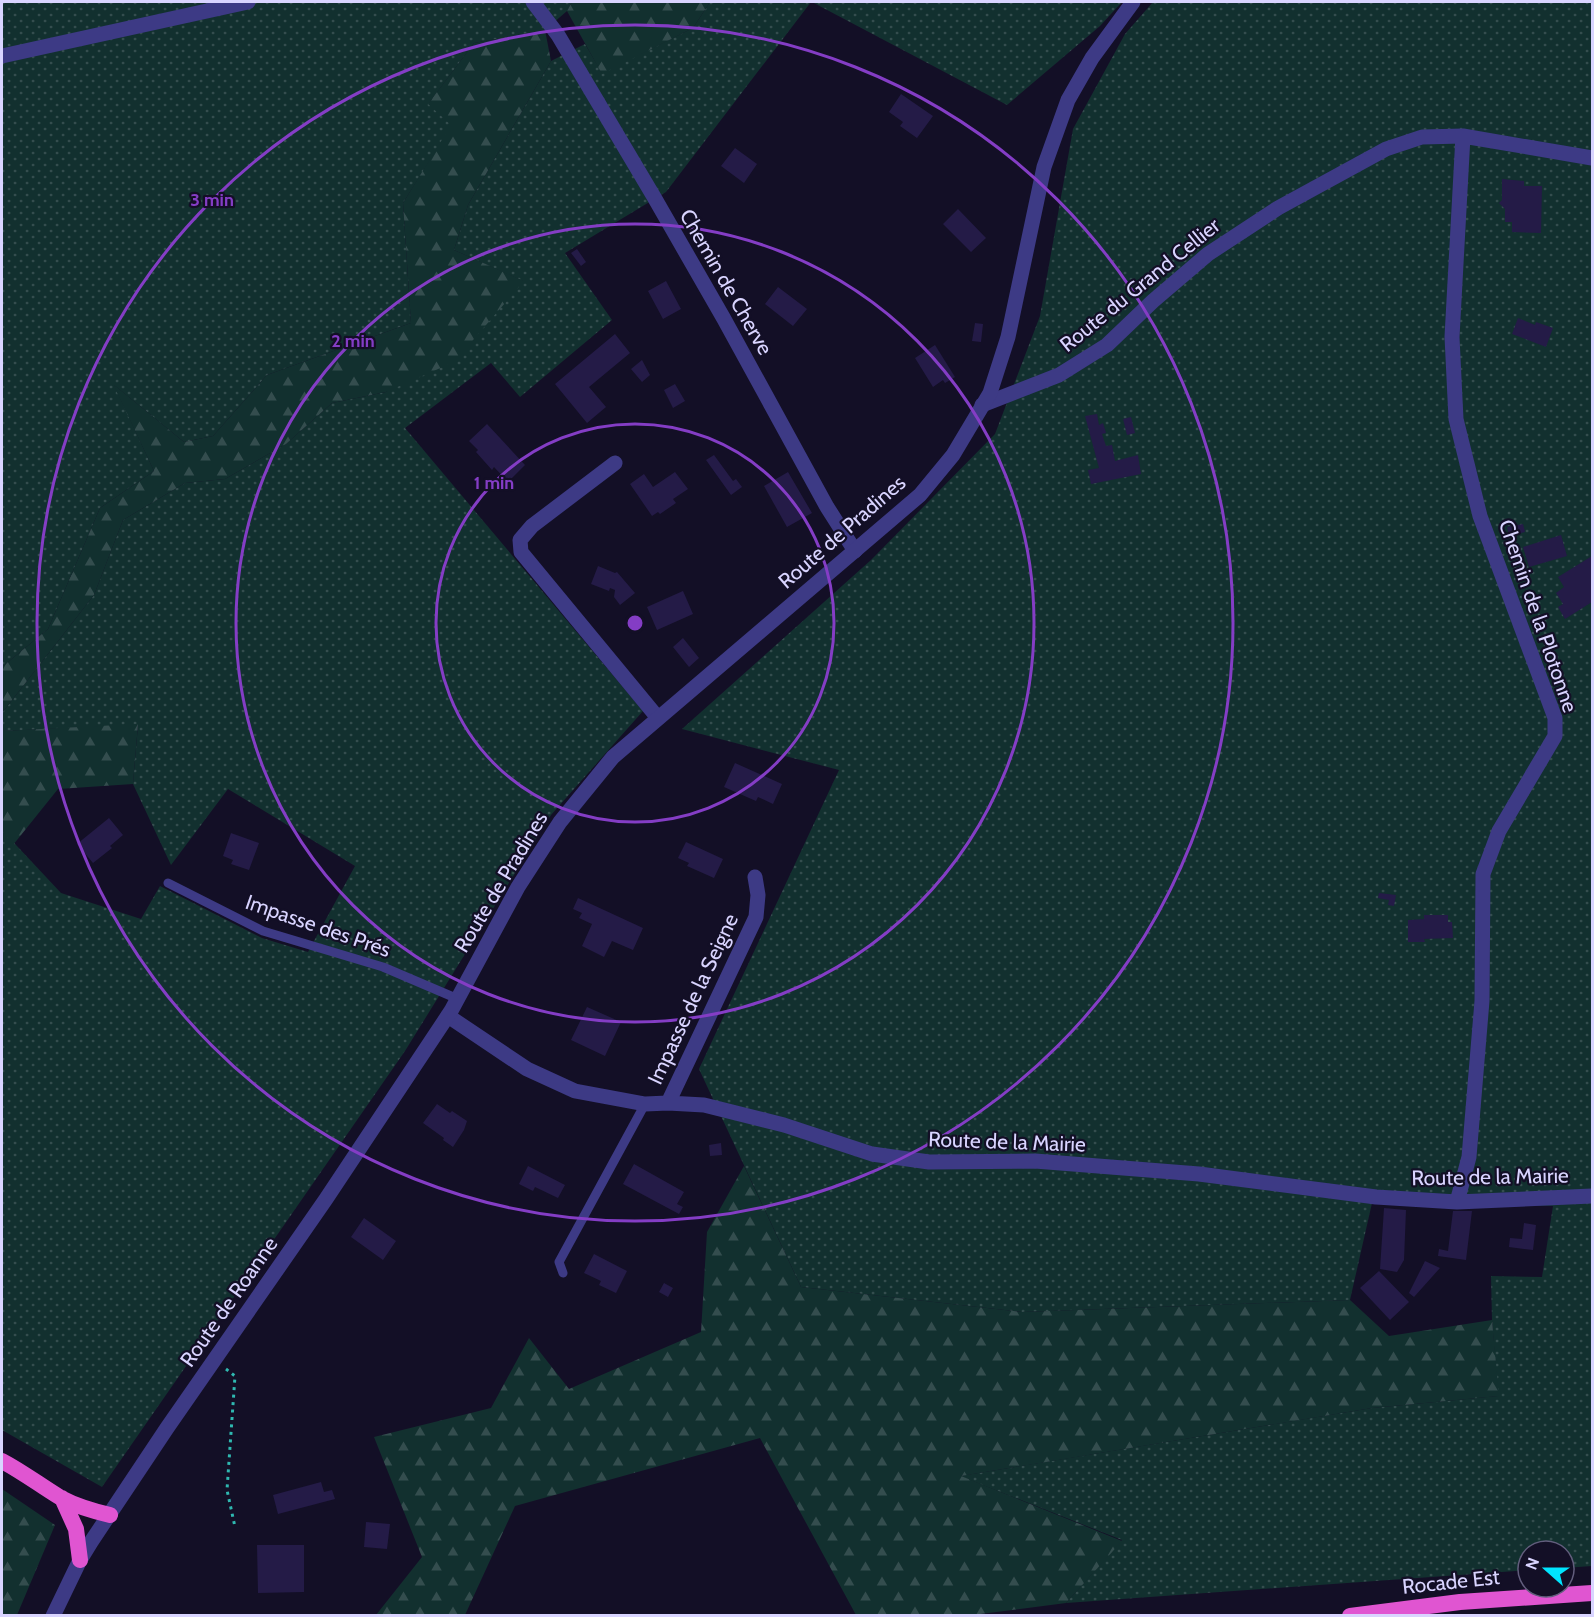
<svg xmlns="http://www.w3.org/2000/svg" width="1594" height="1617" font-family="Cabin,sans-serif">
	<defs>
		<pattern id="grass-dots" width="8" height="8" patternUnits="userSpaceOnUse" patternTransform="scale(1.5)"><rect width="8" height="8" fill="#12302f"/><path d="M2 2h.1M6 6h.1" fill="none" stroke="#344d4e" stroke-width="1.8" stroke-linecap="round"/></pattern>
		<pattern id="forest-firs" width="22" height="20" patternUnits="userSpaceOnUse" patternTransform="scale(1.5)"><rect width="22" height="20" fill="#12302f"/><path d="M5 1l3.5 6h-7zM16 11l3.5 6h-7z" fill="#344d4e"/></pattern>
	</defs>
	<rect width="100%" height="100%" fill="#130f26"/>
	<path fill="url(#grass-dots)" d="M2 2H572L567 11 545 30 474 43 429 103 452 125 403 203 411 323 267 375 213 436 184 442 114 385 154 471 100 508 48 629 2 667Z
		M710 2H811L666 192 565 253 612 320 520 397 491 363 405 428 643 711 551 815 405 1051 102 1487 2 1430V830L61 893 141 919 160 886 262 938 308 952 355 866 228 789 171 865 133 784 138 725 2 731V713L94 595 123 520 185 483 225 479 286 444 332 403 386 392 523 281 454 250 468 205 551 61 585 44 602 73 693 28Z
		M812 2H1122L1100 26 1007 105Z
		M1153 2H1592V1566L1564 1568V1551H1528V1570L1066 1603 1122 1540 960 1476 1372 1408 1498 1396 1492 1320 1491 1276 1542 1277 1553 1206 1372 1203 1350 1300 1022 1312 801 1287 699 1069 839 770 682 729 871 560 995 434 1040 316 1073 129 1125 34Z"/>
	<path fill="url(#forest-firs)" d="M572 2H710L693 28 602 74 567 11Z
		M545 30 551 61 468 205 454 250 524 281 454 362 386 392 332 403 286 444 225 479 185 483 123 520 94 595 2 713V667L48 629 100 508 154 471 113 384 184 442 213 436 267 375 411 323 403 203 451 125 428 104 474 43Z
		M138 724 133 784 58 789 13 845 2 830V731Z
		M744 1166 801 1287 1022 1312 1350 1300 1389 1336 1492 1320 1499 1396 1372 1408 961 1476 1122 1541 1066 1603 965 1616 856 1615 760 1438 515 1506 465 1615H376L422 1557 374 1437 491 1408 529 1338 569 1389 701 1332 707 1232Z
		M2 1489 55 1525 17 1615H2Z"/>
	<path fill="#241b47" d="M901 94 933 116 917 138 900 126 903 122 889 112Z
		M735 148 757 164 744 183 721 166Z
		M1502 179 1524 181V186H1542L1541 233 1512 232V222H1505V209L1499 203 1502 200Z
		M958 209 986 238 971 252 943 224Z
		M577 249 586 262 581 266 571 253Z
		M666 281 681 309 663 319 648 291Z
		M778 287 807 309 793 326 765 304Z
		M1518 318 1535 325 1536 322 1553 328 1546 347 1512 334Z
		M975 323 983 324 981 342 972 341Z
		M615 334 630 353 589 387 606 407 587 423 555 384Z
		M935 345 955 377 945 383 943 380 933 387 915 358Z
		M642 360 650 375 642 382 631 369Z
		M675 384 685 401 673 408 664 390Z
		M1097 414 1099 425 1103 423 1106 433 1102 434 1106 446 1112 445 1115 461 1138 455 1141 474 1091 484 1088 470 1099 468 1085 416Z
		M1131 417 1135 433 1127 435 1123 419Z
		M487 424 525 465 508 482 494 467 492 470 476 452 478 450 469 441Z
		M714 455 733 481 736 479 742 487 731 495 706 460Z
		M675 472 688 489 673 499 676 503 660 514 658 512 652 516 630 484 644 474 653 487Z
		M788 472 812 513 787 527 764 486Z
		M1523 524 1525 532 1509 536 1507 527Z
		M1561 535 1567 556 1529 567 1523 547Z
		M1592 556V602L1565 619 1558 607 1563 604 1556 593 1564 587 1558 577Z
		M598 566 615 573 617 572 635 593 620 605 614 597 615 590 610 588 609 591 591 584Z
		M683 591 693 614 657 630 647 607Z
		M683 638 699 658 689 667 673 647Z
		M735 763 782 784 773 804 758 797 756 801 724 787Z
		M109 818 123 835 110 846 112 848 93 863 77 844Z
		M231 833 259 843 249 870 231 864 233 860 223 856Z
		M686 842 723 859 714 878 687 866 689 863 678 858Z
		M1379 893 1396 895 1394 906 1388 905 1389 900 1378 898Z
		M578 898 643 928 633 950 612 941 604 957 582 946 592 924 579 918 582 913 573 909Z
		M1424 915H1448V922H1452L1453 938 1424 939 1425 942H1408V920L1424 919Z
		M587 1007 621 1022 605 1056 571 1040Z
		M437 1104 450 1113 452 1111 467 1121 464 1130 453 1147 443 1140 444 1138 423 1123Z
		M721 1143 722 1155 710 1156 709 1145Z
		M634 1164 684 1192 677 1204 683 1207 679 1214 623 1184Z
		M528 1166 565 1185 558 1198 535 1187 533 1191 519 1184Z
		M1384 1208 1406 1210 1404 1260 1397 1272 1380 1269Z
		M1453 1211H1472L1466 1260 1438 1256 1439 1249 1448 1251Z
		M364 1218 396 1241 383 1260 351 1237Z
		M1524 1223 1536 1225 1533 1250 1509 1247 1510 1238 1522 1239Z
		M594 1254 627 1271 616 1293 599 1285 601 1281 584 1273Z
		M1425 1261 1440 1268 1414 1297 1409 1293Z
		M1379 1271 1409 1302 1390 1320 1360 1288Z
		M664 1283 673 1288 668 1297 659 1292Z
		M321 1482 324 1492 332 1490 335 1499 278 1514 273 1495Z
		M366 1522 390 1524 387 1549 364 1547Z
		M257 1545H304V1592L258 1593Z"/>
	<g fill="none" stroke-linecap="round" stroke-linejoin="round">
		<path stroke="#2fb8b0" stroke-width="3" stroke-dasharray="3 4.5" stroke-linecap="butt" d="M226 1369 235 1376 227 1490 235 1527"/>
		<path stroke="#3d3a85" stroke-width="9" d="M168 883 263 931 383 967 458 999
			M563 1273 559 1262 645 1104"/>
		<path stroke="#3d3a85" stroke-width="15" d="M533 2 558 35 654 197 724 319 827 507 855 551
			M2 56 248 2
			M982 405 1059 375 1107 345 1153 301 1208 254 1278 208 1386 149 1422 137 1463 136 1592 158
			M615 463 532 526 520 540 521 552 658 718
			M448 1016 527 1069 575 1091 645 1104 668 1103 704 1105 784 1125 872 1154 929 1162 1035 1161 1199 1174 1376 1197 1457 1202 1592 1196
			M668 1103 756 917 758 895 755 877
			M1457 1202 1469 1157 1482 1001 1483 874 1499 831 1555 736V718L1480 516 1456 419 1452 337 1463 136"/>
		<path stroke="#3d3a85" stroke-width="15" d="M53 1616 80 1560 91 1542 167 1428 326 1199 451 1011 518 887 560 822 613 757 920 495 953 455 990 393 1008 337 1044 167 1068 100 1092 58 1133 2"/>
		<path stroke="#e055d1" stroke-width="16" d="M2 1461C23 1472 41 1486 61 1498 76 1506 93 1511 110 1515
			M62 1498 76 1529 80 1560
			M1350 1616 1460 1602 1592 1593"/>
	</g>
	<g fill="none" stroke="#843dc5" stroke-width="3">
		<circle cx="635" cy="623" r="199"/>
		<circle cx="635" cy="623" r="399"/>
		<circle cx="635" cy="623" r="598"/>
	</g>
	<g text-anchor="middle" stroke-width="4.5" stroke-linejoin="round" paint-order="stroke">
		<g font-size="21" fill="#d9d4ff" stroke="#130f26">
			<text transform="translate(726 282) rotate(60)" y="7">Chemin de Cherve</text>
			<text transform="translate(1140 285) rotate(-39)" y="7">Route du Grand Cellier</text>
			<text transform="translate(842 532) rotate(-41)" y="7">Route de Pradines</text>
			<text transform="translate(1538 616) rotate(71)" y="7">Chemin de la Plotonne</text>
			<text transform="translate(501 882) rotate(-59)" y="7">Route de Pradines</text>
			<text transform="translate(318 926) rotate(19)" y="7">Impasse des Prés</text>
			<text transform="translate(693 999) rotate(-65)" y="7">Impasse de la Seigne</text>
			<text transform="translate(1007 1142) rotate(2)" y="7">Route de la Mairie</text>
			<text transform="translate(1490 1177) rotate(-1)" y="7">Route de la Mairie</text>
			<text transform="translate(229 1302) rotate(-55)" y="7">Route de Roanne</text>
			<text transform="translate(1451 1582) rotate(-6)" y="7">Rocade Est</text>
		</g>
	</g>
	<circle cx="635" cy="623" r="9" fill="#843dc5" stroke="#130f26" stroke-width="3"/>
	<g font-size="18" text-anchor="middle" font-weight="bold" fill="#843dc5" stroke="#130f26" stroke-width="4.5" stroke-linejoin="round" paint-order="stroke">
		<text x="212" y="206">3 min</text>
		<text x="353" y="347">2 min</text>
		<text x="494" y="489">1 min</text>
	</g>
	<rect width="1594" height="1617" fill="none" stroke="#d9d4ff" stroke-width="6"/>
	<g transform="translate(1546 1569) rotate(291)"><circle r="28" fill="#130f26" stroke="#625e7d" stroke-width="1.5"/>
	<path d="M0-4.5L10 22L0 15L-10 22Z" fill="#00e5ff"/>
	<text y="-9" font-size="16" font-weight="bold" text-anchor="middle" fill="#d9d4ff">N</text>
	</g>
</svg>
